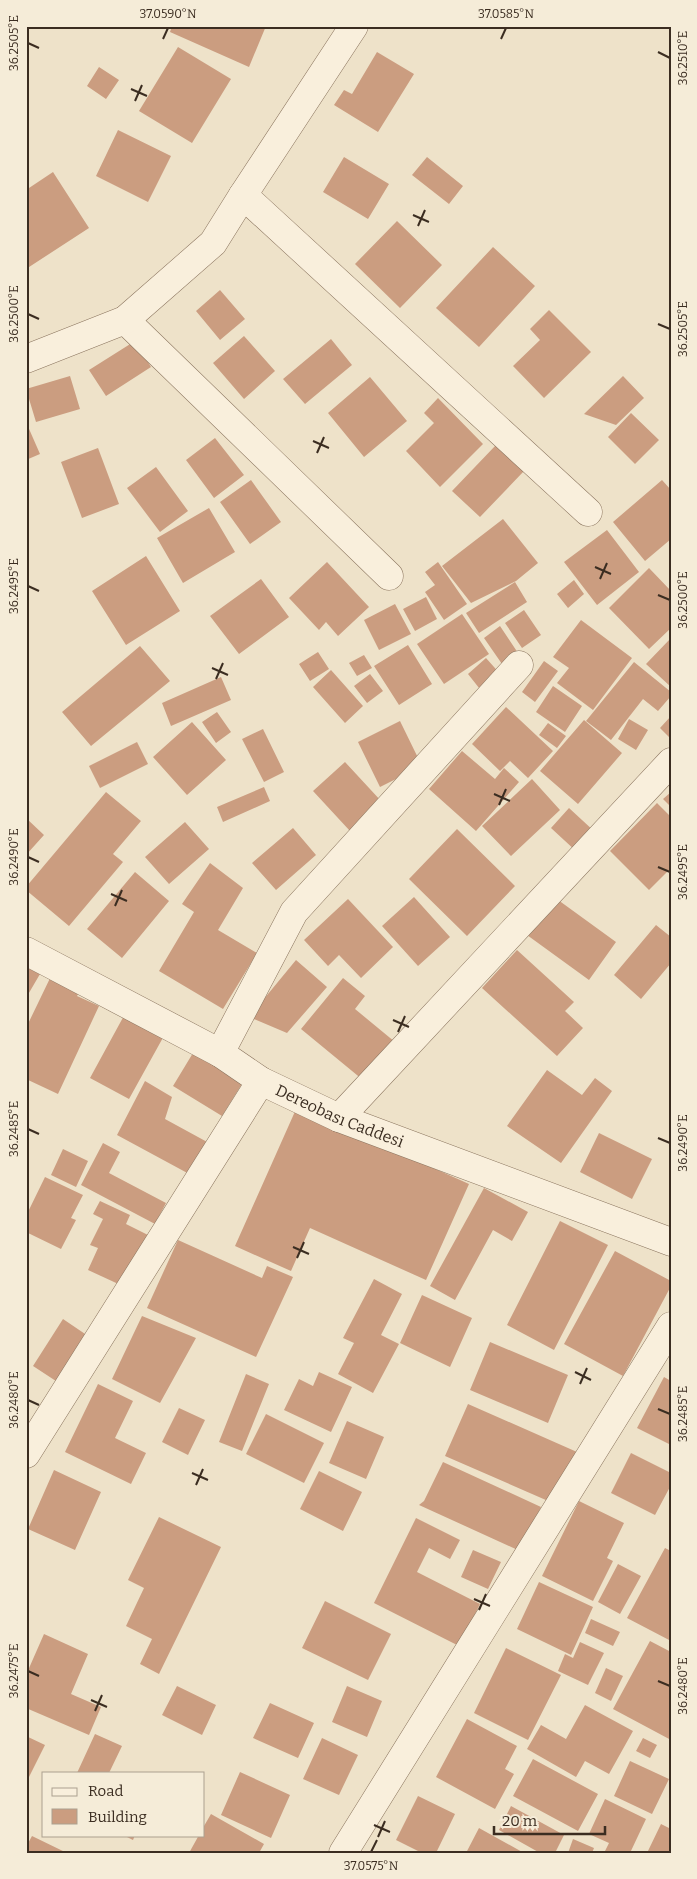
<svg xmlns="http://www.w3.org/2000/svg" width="697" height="1879" font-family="Bitter,serif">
	<rect width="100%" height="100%" fill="#eee2c9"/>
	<path fill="#cb9d80" d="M172 26H266L249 67 170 32Z
		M178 47 231 79 192 143 139 111Z
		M377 52 414 74 378 132 334 105 344 90 352 94Z
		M99 67 119 80 106 99 87 86Z
		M118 130 171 156 148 202 96 176Z
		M344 157 389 184 368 219 323 192Z
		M427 157 463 186 449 204 412 175Z
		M53 172 89 228 26 269V190Z
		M397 221 442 265 400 308 355 264Z
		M493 247 535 286 479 347 436 308Z
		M220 290 245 319 220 340 196 311Z
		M549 310 591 352 544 398 513 366 540 340 530 329Z
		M244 336 275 371 244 399 213 363Z
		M331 339 352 365 305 404 283 379Z
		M135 341 151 367 106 396 89 370Z
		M70 376 80 409 36 422 26 389Z
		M623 376 644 398 616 425 584 414Z
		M370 377 407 421 364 457 328 413Z
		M438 398 483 444 440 487 406 451 434 423 424 413Z
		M631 413 659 440 635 464 608 437Z
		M26 422 40 454 26 460Z
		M215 438 244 475 214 498 186 460Z
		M496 445 524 471 480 517 452 491Z
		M98 448 119 504 82 518 61 462Z
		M156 467 188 511 160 532 127 488Z
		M251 480 281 522 250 544 220 502Z
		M662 480 671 490V539L645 561 613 522Z
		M209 508 235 552 183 583 157 538Z
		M503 519 538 563 516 581 471 603 442 566Z
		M607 530 639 572 597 605 564 562Z
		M146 556 180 611 126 645 92 591Z
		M327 562 369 607 338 636 326 622 319 630 289 598Z
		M438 562 467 604 444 620 425 592 435 585 425 572Z
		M649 568 671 591V628L649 649 609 608Z
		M261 579 289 617 239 654 210 616Z
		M574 580 584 594 568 608 557 594Z
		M515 582 527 602 479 633 466 613Z
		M426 597 437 619 415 631 403 609Z
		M395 604 411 634 379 650 364 620Z
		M524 610 541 635 522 648 505 623Z
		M462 614 489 654 444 684 417 644Z
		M581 620 632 658 593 710 557 683 569 668 553 657Z
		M500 626 518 653 502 664 484 638Z
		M671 638V687L646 664Z
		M408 645 432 684 399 705 374 666Z
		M140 646 170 681 91 746 62 712Z
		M318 652 329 669 310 681 299 664Z
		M364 655 372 668 357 676 349 663Z
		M486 658 502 676 483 693 468 674Z
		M544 661 558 671 535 702 522 692Z
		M634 662 671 692V696L658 711 643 699 611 740 586 721Z
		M331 670 363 706 345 723 313 687Z
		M370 674 383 691 367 703 354 686Z
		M221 677 231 700 171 726 162 703Z
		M553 686 582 706 565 732 536 712Z
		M506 707 553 751 528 778 510 761 500 771 472 744Z
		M217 712 231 732 216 743 202 722Z
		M671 716V739L660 728Z
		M629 719 648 730 636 750 618 739Z
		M584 720 622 753 578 804 540 771Z
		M400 721 422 766 380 787 358 742Z
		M192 722 226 760 187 795 153 757Z
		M548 723 566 736 557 748 539 735Z
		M263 729 284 772 264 782 242 739Z
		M137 742 148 764 100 788 89 766Z
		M462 751 495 779 504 768 519 782 476 831 429 789Z
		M345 762 382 802 350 831 313 791Z
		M532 779 560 810 511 856 482 826Z
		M264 787 270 801 223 822 217 807Z
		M106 792 141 821 113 854 123 862 69 926 26 890V887Z
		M671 792V807L663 799Z
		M657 803 671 817V868L649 890 610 851Z
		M569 808 595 832 577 852 551 828Z
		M26 818 44 835 26 855Z
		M185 822 209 849 169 884 145 857Z
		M293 828 316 855 276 890 252 863Z
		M457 829 515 886 467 936 409 879Z
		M210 863 243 888 218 930 257 953 223 1009 159 971 194 912 182 904Z
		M135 872 169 901 122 958 87 929Z
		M414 897 450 937 418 966 382 926Z
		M554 897 616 942 589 980 527 935Z
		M348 899 393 947 361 978 339 955 328 966 304 940Z
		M656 925 671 937V963L641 999 614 975Z
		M517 950 574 1002 565 1011 583 1028 557 1056 482 988Z
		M296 960 327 987 287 1033 249 1017Z
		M26 966 40 974 26 998Z
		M53 972 82 986 77 996 99 1006 58 1094 26 1079V1028Z
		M343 978 365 996 355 1009 395 1042 363 1080 301 1029Z
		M126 1012 165 1034 129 1099 90 1078Z
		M196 1048 245 1079 222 1116 173 1086Z
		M547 1070 582 1095 595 1078 612 1091 561 1163 507 1126Z
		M145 1081 172 1097 165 1119 209 1143 191 1175 117 1135Z
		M297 1107 469 1184 426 1280 310 1228 291 1271 235 1246Z
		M599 1133 652 1159 632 1199 580 1172Z
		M103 1143 120 1152 109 1173 166 1203 155 1224 81 1185Z
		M63 1149 88 1161 76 1187 51 1175Z
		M45 1177 83 1195 71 1218 76 1220 61 1249 26 1232V1216Z
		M484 1188 528 1212 512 1241 493 1230 455 1300 430 1286Z
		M100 1201 130 1215 126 1224 150 1236 127 1288 88 1270 98 1248 90 1245 103 1219 93 1214Z
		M560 1221 608 1245 554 1350 507 1325Z
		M178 1240 262 1278 267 1266 293 1277 256 1357 147 1308Z
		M615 1251 671 1281V1286L623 1376 564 1344Z
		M374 1279 402 1294 381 1335 399 1344 373 1393 338 1374 354 1343 343 1338Z
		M422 1295 472 1318 450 1367 400 1343Z
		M142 1316 196 1338 160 1403 112 1379Z
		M63 1319 91 1338 62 1385 33 1366Z
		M490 1342 568 1375 548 1423 470 1390Z
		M319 1372 352 1387 331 1432 284 1410 299 1379 313 1386Z
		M246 1374 269 1384 242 1451 219 1442Z
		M664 1377 671 1381V1445L637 1428Z
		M98 1384 133 1401 115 1438 146 1453 131 1484 65 1452Z
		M468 1404 577 1452 555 1504 445 1456Z
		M179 1408 205 1420 188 1455 162 1442Z
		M266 1414 324 1443 304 1483 246 1454Z
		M347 1421 384 1437 366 1479 329 1463Z
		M631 1453 671 1473V1485L655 1515 611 1493Z
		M443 1462 541 1507 520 1551 419 1505 424 1501Z
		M54 1470 101 1492 75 1550 28 1529Z
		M319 1471 362 1492 343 1531 300 1509Z
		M579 1501 624 1523 607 1558 613 1561 593 1601 542 1576Z
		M159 1517 221 1547 159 1674 140 1664 152 1639 126 1626 144 1588 128 1580Z
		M416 1518 460 1540 450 1559 429 1548 417 1572 480 1604 459 1646 374 1603Z
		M665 1548 671 1551V1641L627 1618Z
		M473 1550 501 1562 488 1589 461 1577Z
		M618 1564 641 1576 620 1614 598 1602Z
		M539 1582 593 1607 571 1655 517 1629Z
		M325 1601 391 1634 368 1680 302 1648Z
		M591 1619 620 1632 613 1646 585 1633Z
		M44 1634 88 1654 71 1694 101 1707 89 1735 26 1708V1675Z
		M650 1641 671 1652V1740L613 1709Z
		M580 1642 604 1653 588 1685 558 1671 565 1654 573 1658Z
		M506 1648 561 1675 528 1740 474 1713Z
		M606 1668 623 1676 611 1701 595 1693Z
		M177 1686 216 1705 202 1735 162 1715Z
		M347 1686 382 1701 367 1737 332 1722Z
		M270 1703 314 1723 298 1758 253 1738Z
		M585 1705 633 1731 609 1774 585 1761 576 1777 527 1749 541 1725 566 1739Z
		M467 1719 517 1746 505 1769 514 1774 495 1809 436 1777Z
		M95 1734 122 1746 109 1773H77Z
		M26 1736 45 1745 26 1783Z
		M322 1738 358 1755 339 1795 303 1779Z
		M643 1738 657 1745 650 1758 636 1751Z
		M533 1759 598 1794 578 1831 513 1796Z
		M630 1761 669 1779 652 1814 614 1796Z
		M240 1772 290 1795 271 1838 221 1815Z
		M418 1796 455 1814 436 1853H422L396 1840Z
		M605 1799 646 1819 630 1853H604L609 1843 589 1834Z
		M511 1806 564 1835 555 1853H540L499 1830Z
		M211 1814 264 1844 259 1853H189L199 1835H204V1826Z
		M661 1824 671 1829V1853H647Z
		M479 1828 524 1853H466Z
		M123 1835H135L133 1840Z
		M32 1836 67 1853H26V1847Z
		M573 1839 594 1848 592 1853H568Z"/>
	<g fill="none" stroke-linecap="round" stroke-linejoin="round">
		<g stroke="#8a745e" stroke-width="29">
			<g id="minor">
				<path d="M243 195 588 512"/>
				<path d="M125 320 389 576"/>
				<path d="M26 359 125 320 213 243 243 195 354 26"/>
				<path id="s1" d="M26 951 220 1053 261 1081 339 1118 671 1242"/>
				<path d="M220 1053 294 912 519 665"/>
				<path d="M339 1118 671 762"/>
				<path d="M26 1454 261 1081"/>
				<path d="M343 1853 671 1326"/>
			</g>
		</g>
		<use href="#minor" stroke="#f9efdc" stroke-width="28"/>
	</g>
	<path fill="none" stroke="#3b2d21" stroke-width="2" d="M163 39 168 28M501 39 506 28M28 43 39 48M658 52 670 58M131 89 147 96M135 101 142 85M413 215 429 222M418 226 425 210M28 314 39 319M658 324 670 329M313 441 329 448M317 453 324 437M595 567 611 574M600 579 607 563M28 586 39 591M658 595 670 600M212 668 228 675M216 679 223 663M494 794 510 801M499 805 506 789M28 857 39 862M658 867 670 872M111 894 127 901M115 906 122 890M393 1020 409 1027M398 1032 405 1016M28 1129 39 1134M658 1138 670 1143M293 1247 309 1254M297 1258 304 1242M575 1372 591 1380M580 1384 587 1368M28 1400 39 1405M658 1409 670 1414M192 1473 208 1480M196 1485 203 1469M474 1599 490 1606M479 1610 486 1594M28 1671 39 1676M658 1681 670 1686M91 1700 107 1707M95 1711 102 1695M374 1825 390 1832M378 1837 385 1821M371 1852 377 1840"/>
	<g text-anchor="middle" stroke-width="4" stroke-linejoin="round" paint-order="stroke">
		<g font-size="16" fill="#3b2d21" stroke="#f5ecd8">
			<text dy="6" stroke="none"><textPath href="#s1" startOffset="355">Dereobası Caddesi</textPath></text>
		</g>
	</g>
	<rect width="697" height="1879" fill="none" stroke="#f5ecd8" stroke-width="55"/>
	<rect x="42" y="1772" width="162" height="65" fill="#f5ecd8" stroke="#aba08f"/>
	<rect x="52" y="1788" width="25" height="8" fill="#f9efdc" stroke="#aba08f"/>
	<text x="88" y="1796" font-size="15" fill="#3b2d21">Road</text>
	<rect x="52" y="1809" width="25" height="15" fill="#cb9d80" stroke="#aba08f"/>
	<text x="88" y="1822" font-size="15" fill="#3b2d21">Building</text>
	<path d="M494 1826v8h111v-8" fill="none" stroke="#3b2d21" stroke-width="2.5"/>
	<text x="502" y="1826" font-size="15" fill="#3b2d21" stroke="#f5ecd8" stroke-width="4" paint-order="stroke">20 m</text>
	<rect x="28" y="28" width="642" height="1824" fill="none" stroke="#3b2d21" stroke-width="2"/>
	<g font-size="12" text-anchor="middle" fill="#3b2d21">
		<text x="168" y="18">37.0590°N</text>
		<text x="506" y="18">37.0585°N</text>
		<text transform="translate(14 43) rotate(-90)" y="4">36.2505°E</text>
		<text transform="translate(683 58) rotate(-90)" y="4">36.2510°E</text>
		<text transform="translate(14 314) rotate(-90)" y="4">36.2500°E</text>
		<text transform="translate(683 329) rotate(-90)" y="4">36.2505°E</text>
		<text transform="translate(14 586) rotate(-90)" y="4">36.2495°E</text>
		<text transform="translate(683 600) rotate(-90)" y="4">36.2500°E</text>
		<text transform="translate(14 857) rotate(-90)" y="4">36.2490°E</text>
		<text transform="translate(683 872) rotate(-90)" y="4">36.2495°E</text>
		<text transform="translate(14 1129) rotate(-90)" y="4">36.2485°E</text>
		<text transform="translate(683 1143) rotate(-90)" y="4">36.2490°E</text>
		<text transform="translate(14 1400) rotate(-90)" y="4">36.2480°E</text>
		<text transform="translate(683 1414) rotate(-90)" y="4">36.2485°E</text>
		<text transform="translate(14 1671) rotate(-90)" y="4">36.2475°E</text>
		<text transform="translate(683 1686) rotate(-90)" y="4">36.2480°E</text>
		<text x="371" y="1870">37.0575°N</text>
	</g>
</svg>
